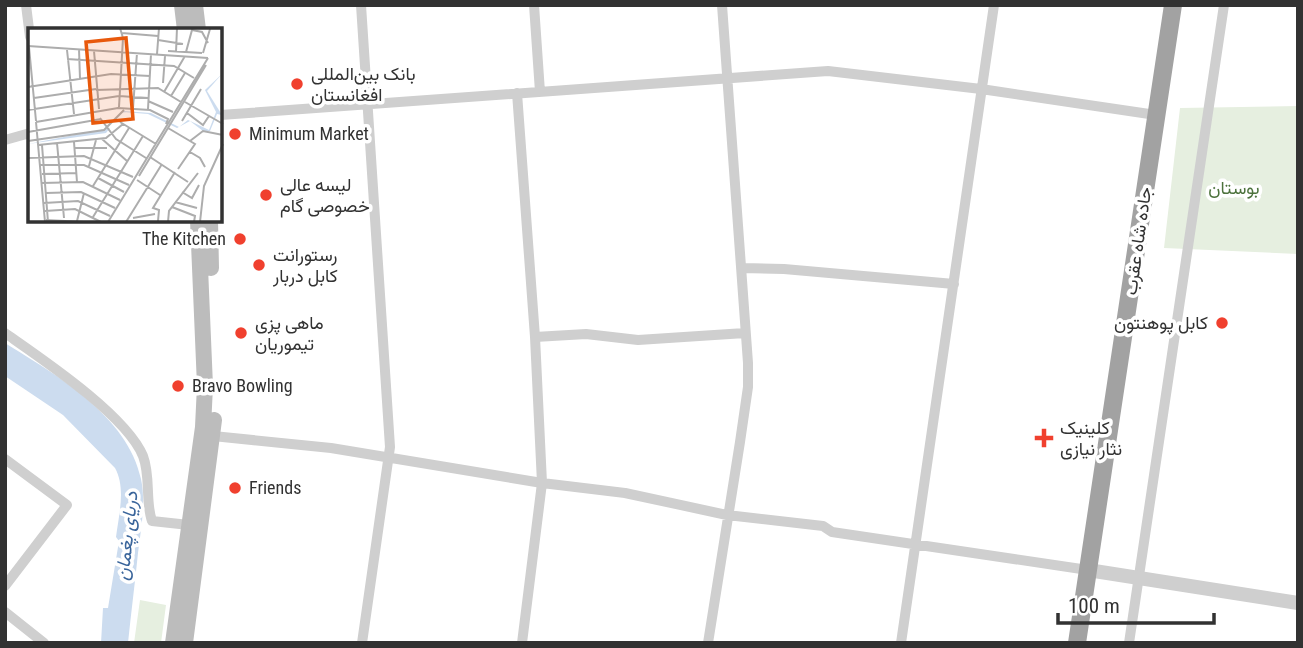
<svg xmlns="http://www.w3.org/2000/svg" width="1303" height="648" font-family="'Roboto Condensed',Vazirmatn,sans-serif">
	<rect width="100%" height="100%" fill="#fff"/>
	<path fill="#e6efe0" d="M1298 106V254L1164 248 1180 108Z
		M140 600 166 605 161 643H134Z"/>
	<path fill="#ccdcef" d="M5 343C55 374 128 416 141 479 146 503 141 528 138 553 135 583 131 613 128 643H101L103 608H108L119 541 116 537C119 514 126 488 115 468L63 415 5 376Z"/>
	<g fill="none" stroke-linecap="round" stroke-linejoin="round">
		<path stroke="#cfcfcf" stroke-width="10" d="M26 5 30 37
			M361 5 390 447 362 643
			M534 5 540 92
			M517 93 535 337 542 483 522 643
			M220 115 828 71 981 89 1156 115
			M5 140 30 133
			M742 268 784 269 954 284
			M5 333C42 359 126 415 143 456 151 477 145 501 152 521L189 525
			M535 337 586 334 638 340 745 333
			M213 436 331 448 542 483 625 493 727 515 823 526 832 532 1088 570
			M5 459 67 505 5 586
			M5 612 44 643
			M708 643 740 442 748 387V363L722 5
			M901 643 994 5
			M1129 643 1224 5"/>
		<path stroke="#cfcfcf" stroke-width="14" d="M1088 570 1298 603"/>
		<path stroke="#bcbcbc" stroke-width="16" d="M182 5 185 30
			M195 5 198 30
			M210 220 211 268
			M173 643 203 427 205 386 198 220
			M185 643 214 420"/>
		<path stroke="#a2a2a2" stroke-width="18" d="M1077 643 1173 5"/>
	</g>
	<g fill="#f0402e" stroke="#fff" stroke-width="2.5">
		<circle cx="297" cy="84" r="7"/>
		<circle cx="235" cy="134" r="7"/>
		<circle cx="266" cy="195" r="7"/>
		<circle cx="240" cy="239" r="7"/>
		<circle cx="259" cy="265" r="7"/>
		<circle cx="1222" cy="323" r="7"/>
		<circle cx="241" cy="333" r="7"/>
		<circle cx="178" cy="386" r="7"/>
		<path d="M1040.5 427.5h7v7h7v7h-7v7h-7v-7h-7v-7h7z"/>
		<circle cx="235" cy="488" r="7"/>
	</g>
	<g text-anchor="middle" stroke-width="7" stroke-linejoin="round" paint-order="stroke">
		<g font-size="18" fill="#323232" stroke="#fff" text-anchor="start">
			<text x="311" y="80">بانک بین‌المللی<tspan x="311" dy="21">افغانستان</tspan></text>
			<text x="249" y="140">Minimum Market</text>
			<text x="280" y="191">لیسه عالی<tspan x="280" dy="21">خصوصی گام</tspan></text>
			<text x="226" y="245" text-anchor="end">The Kitchen</text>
			<text x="273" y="261">رستورانت<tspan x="273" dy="21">کابل دربار</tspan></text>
			<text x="255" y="329">ماهی پزی<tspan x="255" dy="21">تیموریان</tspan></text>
			<text x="1208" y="329" text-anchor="end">کابل پوهنتون</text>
			<text x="192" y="392">Bravo Bowling</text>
			<text x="1060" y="434">کلینیک<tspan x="1060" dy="21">نثار نیازی</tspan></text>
			<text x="249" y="494">Friends</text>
		</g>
		<g font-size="18" fill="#4c723c" stroke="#fff">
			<text x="1234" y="194">بوستان</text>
		</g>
		<g font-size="18" fill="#323232" stroke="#fff">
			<text transform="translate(1138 241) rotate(-82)" y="6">جاده شاه عقرب</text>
		</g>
		<g font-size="19" font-style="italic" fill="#3a659b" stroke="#fff">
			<text transform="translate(126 536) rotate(-84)" y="7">دریای پغمان</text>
		</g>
	</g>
	<g transform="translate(28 28)">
		<rect width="194" height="194" fill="#fff"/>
		<path d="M194 46 179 63 194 87 189 86 182 103H175L162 93 149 100 120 86 95 84 78 105 0 116 82 100 96 83 123 85 151 99 160 92 181 102 188 84 177 62Z" fill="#ccdcef"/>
		<path fill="none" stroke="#adadad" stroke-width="2" d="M94 5 130 8M130 12 155 16M0 18 180 30M1 19 8 93M51 21 52 51M39 22 46 86M66 23 71 81M140 23 174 25M148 24 149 0M158 24 164 2 174 4 180 15M175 25 182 1M129 26 131 0M39 31 146 38 166 50M135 55 137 28M0 59 83 46 122 48M68 62 130 60 153 74M136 64 157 28M143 68 157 45M6 70 68 61M120 73 145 84M157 74 195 96M91 79 95 10 92 0M105 80 109 25M120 81 123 26M0 82 91 68 120 70M159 85 175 97 181 88M72 90 88 111 118 130M154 93 173 61M8 94 17 194M8 94 90 80 122 82 140 91 138 96M92 94 128 116M140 100 167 116 150 141M0 104 73 91M74 111 99 133M0 113 76 102 96 82M162 113 175 103 195 107M46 114 49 154M29 115 36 190M10 117 78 110 95 96M14 117 20 194M46 120H79M162 124 172 130 177 139M122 129 160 154M0 130 56 128 105 149M12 137H56L101 157M61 138 68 112M14 146 49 145M111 148 178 37M70 150 96 164M109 152 132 167M14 155 55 154 92 172M65 158 101 100M154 164 164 170 171 157M18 165 53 164 87 180M147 174 169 180M16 175 50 173 82 188M144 179 167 188 166 194M17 183 47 181 73 194M65 189 115 108M105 190 127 186M18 192 56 194M49 193 56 165M130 193 131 182 125 180 147 144M80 194 180 30M98 194 134 136M140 194 141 183 170 145M172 194 176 158 195 116"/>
		<path fill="#e8590c" fill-opacity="0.15" stroke="#e8590c" stroke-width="3.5" d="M98 10 105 91 65 95 58 14Z"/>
		<rect width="194" height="194" fill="none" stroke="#323232" stroke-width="3.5"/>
	</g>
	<rect width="1303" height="648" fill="none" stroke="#323232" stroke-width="14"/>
	<path d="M1058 613v10h156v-10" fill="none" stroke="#323232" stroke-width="3.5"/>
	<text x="1068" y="613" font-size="21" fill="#323232" stroke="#ffffff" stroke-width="5" paint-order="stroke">100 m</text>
</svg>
